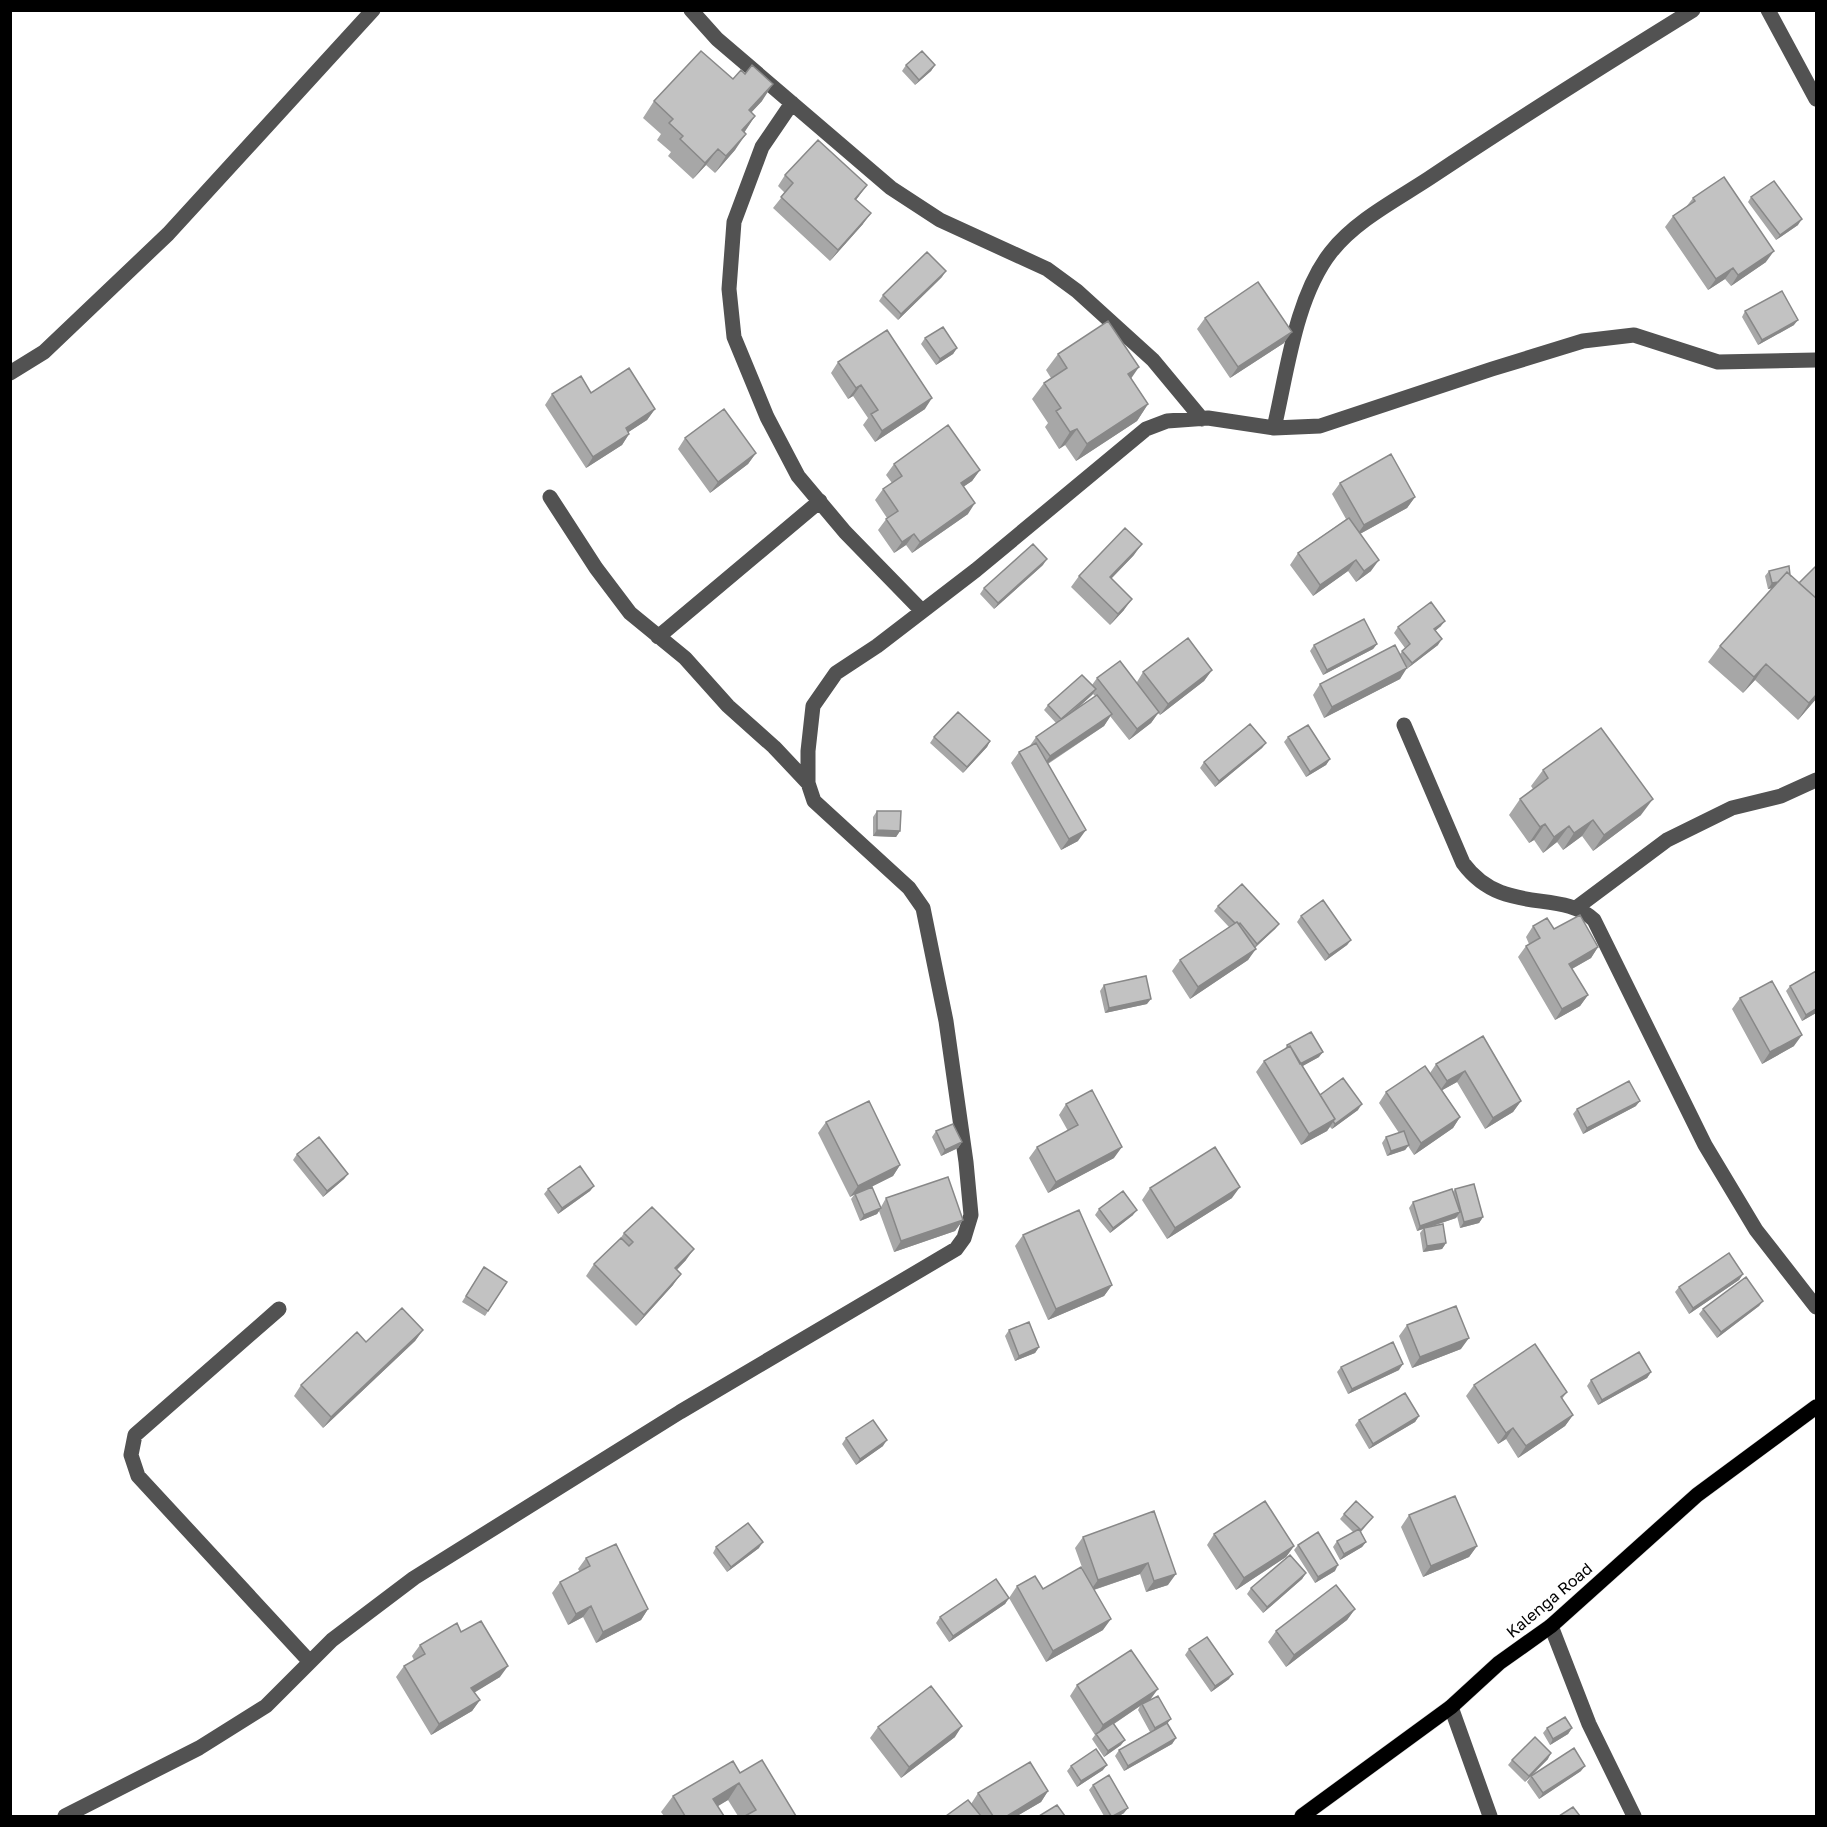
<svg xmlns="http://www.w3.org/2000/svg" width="1827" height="1827" font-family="'Golos Text',sans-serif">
	<rect width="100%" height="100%" fill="#fff"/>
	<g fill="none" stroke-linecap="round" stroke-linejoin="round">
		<g stroke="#dbdbdb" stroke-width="16">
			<path id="major" d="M1302 1816 1451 1707 1499 1663 1551 1626 1697 1495 1816 1407"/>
		</g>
		<path stroke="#525252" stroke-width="15" d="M691 10 717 39 891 188 940 220 1047 269 1077 291 1153 360 1202 419
			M1768 10 1816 99
			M792 103 762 147 734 222 729 289 734 337 767 417 798 476 845 532 922 611
			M10 373 44 352 168 234 373 10
			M1274 428C1287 373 1295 298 1331 252 1355 221 1396 200 1428 179 1515 121 1604 65 1693 10
			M550 497 596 568 630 613 685 658 728 706 774 747 808 783
			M658 637 820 501
			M1404 725 1463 863C1503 917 1560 888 1594 920L1705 1145 1756 1230 1816 1307
			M1576 908 1667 840 1732 808 1781 796 1816 780
			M279 1309 135 1435 131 1455 138 1476 310 1662
			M1551 1626 1589 1724 1634 1816
			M1451 1707 1490 1816
			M65 1816 199 1748 266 1706 332 1640 414 1578 680 1412 956 1249 964 1238 971 1215 966 1162 946 1021 923 908 909 888 814 801 808 783V751L813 706 836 673 877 646 976 570 1146 429 1167 421 1208 418 1274 428 1320 426 1492 369 1583 341 1634 335 1718 362 1816 360"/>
		<use href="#major" stroke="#000" stroke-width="15"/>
	</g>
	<path fill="#a7a7a7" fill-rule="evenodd" d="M906 65H935L931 71 915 85 902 71Z
		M733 79 762 101 751 112 755 116 744 132 735 150 715 173 706 165 693 179 668 156 671 152 657 140 661 134 643 118 654 101Z
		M785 175 859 196 856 200 863 224 830 261 773 208 785 193 778 186Z
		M1751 197 1798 225 1776 240 1748 202Z
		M1693 198 1766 262 1731 286 1725 279 1708 290 1665 227 1673 216 1686 207Z
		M942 277 898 320 879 301 883 295Z
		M1745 311 1794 325 1758 345 1742 317Z
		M1205 318 1284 343 1230 378 1197 329Z
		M925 338 957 348 953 354 936 365 921 344Z
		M1058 354 1131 378 1148 404 1137 421 1076 461 1065 445 1059 449 1045 427 1048 423 1032 399 1044 383 1051 378 1046 370Z
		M838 362 925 409 875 442 863 425 868 418 853 396 848 399 831 373Z
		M591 393 655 409 647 420 628 432 629 434 622 445 586 468 545 405 552 394Z
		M685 438 756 453 748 464 710 493 678 449Z
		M894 464 980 470 972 481 964 486 968 514 912 553 906 545 894 553 878 530 887 518 875 500 883 489 892 483 886 475Z
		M1340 483 1415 497 1407 508 1360 534 1371 571 1356 582 1348 571 1313 596 1290 565 1298 553 1346 519 1332 494Z
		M1134 555 1111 579 1124 610 1110 625 1071 587 1079 576Z
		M1043 565 994 609 980 594 984 588Z
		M1816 566V699L1798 720 1755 680 1743 693 1708 662 1720 646 1773 588 1768 589 1765 576 1769 571 1790 575 1799 583Z
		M1441 626 1435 631 1438 645 1408 668 1406 666 1400 679 1324 718 1313 695 1320 684 1400 654 1405 648 1394 633 1398 627Z
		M1377 644 1373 649 1323 675 1310 651 1314 645Z
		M1212 670 1204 681 1160 715 1158 713 1151 723 1129 740 1110 716 1104 726 1048 764 1078 841 1061 850 1011 763 1019 752 1029 747 1036 737 1056 723 1044 710 1048 705 1092 685 1097 678 1137 682 1143 672ZM1093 694 1095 696 1077 709 1092 695Z
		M934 737 990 741 987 747 963 773 930 743Z
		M1288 737 1330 759 1326 765 1306 777 1284 742Z
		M1266 743 1262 748 1215 787 1200 768 1204 762Z
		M1543 770 1641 815 1593 851 1582 836 1563 850 1557 842 1543 853 1534 840 1529 843 1509 815 1520 799 1533 789 1531 786Z
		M877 811 900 831 896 837 873 836V817Z
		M1218 906 1279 924 1275 929 1255 948 1248 960 1190 999 1172 971 1180 960 1229 927 1214 911Z
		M1301 916 1351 940 1347 945 1325 961 1297 922Z
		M1533 926 1554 929 1598 947 1591 958 1572 969 1588 995 1580 1006 1555 1020 1518 957 1526 946 1529 944 1526 937Z
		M1816 971V1013L1802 1021 1786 991 1790 986Z
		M1104 985 1147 1004 1105 1013 1100 991Z
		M1740 998 1794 1046 1762 1064 1732 1009Z
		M1483 1036 1521 1101 1513 1112 1485 1129 1457 1082 1442 1090 1460 1117 1453 1128 1414 1155 1408 1146 1405 1150 1387 1156 1382 1143 1386 1137 1399 1133 1379 1103 1386 1092 1430 1073 1436 1064Z
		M1287 1045 1319 1057 1302 1066 1320 1095 1358 1110 1332 1129 1330 1127 1327 1131 1301 1145 1256 1072 1264 1061 1285 1049Z
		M1066 1104 1114 1158 1048 1193 1029 1158 1037 1147 1068 1131 1059 1115Z
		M1636 1106 1583 1134 1573 1114 1577 1109Z
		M826 1122 900 1165 893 1176 865 1190 881 1207 886 1198 963 1220 955 1231 894 1252 879 1211 877 1214 860 1221 851 1199 854 1195 850 1197 818 1133Z
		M936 1131 962 1142 958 1148 941 1156 932 1137Z
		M297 1154 348 1174 344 1179 323 1197 293 1160Z
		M594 1186 590 1191 558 1214 544 1194 548 1189Z
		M1150 1188 1232 1198 1167 1239 1142 1200Z
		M1455 1189 1483 1217 1479 1223 1460 1228 1457 1216 1456 1218 1430 1227 1446 1243 1442 1249 1423 1252 1420 1233 1423 1229 1417 1231 1409 1208 1413 1202 1453 1192Z
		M1099 1209 1133 1215 1110 1233 1095 1215Z
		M624 1233 686 1260 677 1270 673 1285 636 1326 586 1276 594 1264 620 1239Z
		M1023 1235 1112 1285 1104 1296 1048 1320 1015 1246Z
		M484 1267 507 1282 485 1316 462 1302Z
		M1743 1274 1739 1280 1689 1314 1675 1292 1679 1287Z
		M1763 1301 1759 1306 1717 1338 1699 1314 1703 1309Z
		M1407 1325 1461 1349 1412 1368 1399 1336Z
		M423 1330 415 1341 323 1428 294 1396 301 1385 366 1342Z
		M1009 1330 1039 1347 1035 1353 1015 1361 1005 1336Z
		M1341 1367 1399 1370 1348 1394 1337 1372Z
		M1651 1372 1647 1378 1598 1405 1587 1386 1591 1380Z
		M1474 1385 1567 1392 1562 1399 1573 1415 1565 1426 1518 1458 1506 1439 1498 1444 1466 1396Z
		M1419 1416 1415 1422 1369 1449 1355 1425 1359 1420Z
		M846 1438 883 1446 856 1465 842 1444Z
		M1154 1511 1168 1585 1146 1592 1140 1574 1094 1590 1103 1630 1046 1662 1009 1598 1017 1586 1043 1589 1083 1570 1075 1548 1083 1537Z
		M1344 1514 1373 1517 1361 1532 1366 1542 1362 1547 1340 1560 1333 1547 1337 1541 1353 1532 1340 1519Z
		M1409 1515 1477 1546 1469 1557 1423 1577 1401 1527Z
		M1214 1534 1294 1546 1286 1557 1236 1590 1207 1545Z
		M1298 1545 1335 1571 1315 1583 1294 1550Z
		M716 1547 759 1548 727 1572 713 1553Z
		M586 1558 648 1609 641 1620 596 1643 583 1617 568 1625 552 1593 560 1582 580 1572 578 1569Z
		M1306 1573 1302 1579 1263 1613 1247 1594 1251 1588Z
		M1009 1598 1005 1604 949 1642 936 1623 940 1617Z
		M1355 1609 1347 1620 1286 1667 1268 1642 1276 1631Z
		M461 1632 500 1677 474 1692 480 1700 472 1711 431 1735 396 1677 404 1666 414 1660 412 1656 420 1645Z
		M1189 1649 1229 1679 1211 1692 1185 1655Z
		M1077 1685 1150 1700 1167 1724 1176 1738 1172 1744 1124 1771 1115 1756 1119 1750 1150 1732 1138 1710 1140 1706 1114 1724 1121 1745 1104 1757 1092 1739 1095 1735 1070 1696Z
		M878 1727 955 1737 901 1778 870 1738Z
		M1547 1728H1572L1568 1734 1550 1745 1543 1733Z
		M1548 1759 1525 1782 1508 1765 1512 1760Z
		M1071 1766 1103 1770 1077 1787 1067 1771Z
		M1581 1771 1539 1799 1527 1782 1531 1776Z
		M740 1773 796 1816H738L728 1800 717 1806 724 1816H664L661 1812 673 1796Z
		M1093 1785 1124 1813 1119 1816H1104L1089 1790Z
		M1048 1791 1041 1802 1017 1816H946L971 1804 978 1793Z"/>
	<path fill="#888" d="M935 65 931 71 915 85 919 80Z
		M773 84 762 101 738 127 749 110Z
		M755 116 744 133 742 130Z
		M746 134 735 150 715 173 726 156Z
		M718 149 706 165 693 179 705 163Z
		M867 185 859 196 847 210 855 199Z
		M871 213 863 224 830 261 838 250Z
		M1802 219 1798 225 1776 240 1780 235Z
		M1774 251 1766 262 1731 286 1738 275Z
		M1733 268 1725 279 1708 290 1716 279Z
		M946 271 942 277 898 320 901 314Z
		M1798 320 1794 325 1758 345 1762 340Z
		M1292 332 1284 343 1230 378 1238 367Z
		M957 348 953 354 936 365 940 359Z
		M1139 367 1128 383V374Z
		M861 385 853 396 848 399 856 388Z
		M932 398 925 409 875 442 882 431Z
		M1148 404 1137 421 1076 461 1087 444Z
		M655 409 647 420 618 439 626 428Z
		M1077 429 1065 445 1059 449 1070 432Z
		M629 434 622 445 586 468 593 457Z
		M756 453 748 464 710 493 718 482Z
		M980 470 972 481 953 494 961 483Z
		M1415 497 1407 508 1356 536 1364 525Z
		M975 503 968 514 912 553 920 542Z
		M914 534 906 545 894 553 902 542Z
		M1142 544 1134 555 1102 588 1110 577Z
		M1047 559 1043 565 994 609 998 603Z
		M1356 560 1348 571 1313 596 1320 585Z
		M1379 560 1371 571 1356 582 1364 571Z
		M1791 579 1787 585 1768 589 1772 583Z
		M1132 599 1124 610 1110 625 1118 614Z
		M1445 621 1441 626 1430 635 1434 629Z
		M1442 639 1438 645 1408 668 1412 663Z
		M1377 644 1373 649 1323 675 1327 670Z
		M1766 664 1755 680 1743 693 1754 677Z
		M1407 668 1400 679 1324 718 1332 707Z
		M1212 670 1204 681 1160 715 1168 704Z
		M1096 689 1092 695 1058 725 1062 720Z
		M1816 695V699L1798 720 1809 703Z
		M1159 712 1151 723 1129 740 1137 729Z
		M1112 714 1104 726 1042 767 1050 756Z
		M990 741 987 747 963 773 967 767Z
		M1266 743 1262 748 1215 787 1219 781Z
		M1330 759 1326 765 1306 777 1310 772Z
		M1653 799 1641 815 1593 851 1604 835Z
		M1593 820 1582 836 1563 850 1574 833Z
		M1545 824 1534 840 1529 843 1540 827Z
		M1569 826 1557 842 1543 853 1554 837Z
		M877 830 900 831 896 837 873 836Z
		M1086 830 1078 841 1061 850 1069 839Z
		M1279 924 1275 929 1253 949 1257 944Z
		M1351 940 1347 945 1325 961 1329 955Z
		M1598 947 1591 958 1561 975 1569 964Z
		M1256 949 1248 960 1190 999 1198 987Z
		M1588 995 1580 1006 1555 1020 1562 1009Z
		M1151 999 1147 1004 1105 1013 1109 1008Z
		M1816 1009V1013L1802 1021 1806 1015Z
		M1802 1035 1794 1046 1762 1064 1770 1052Z
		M1323 1052 1319 1057 1294 1071 1298 1065Z
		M1465 1071 1457 1082 1439 1092 1447 1081Z
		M1521 1101 1513 1112 1485 1129 1493 1118Z
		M1640 1101 1636 1106 1583 1134 1587 1128Z
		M1362 1104 1358 1110 1332 1129 1335 1124Z
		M1460 1117 1453 1128 1414 1155 1421 1143Z
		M1335 1119 1327 1131 1301 1145 1309 1134Z
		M962 1142 958 1148 941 1156 945 1150Z
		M1409 1145 1405 1150 1387 1156 1391 1151Z
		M1122 1147 1114 1158 1048 1193 1056 1182Z
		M900 1165 893 1176 855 1195V1194L850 1197 858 1186Z
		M348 1174 344 1179 323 1197 327 1191Z
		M594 1186 590 1191 558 1214 562 1208Z
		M1240 1187 1232 1198 1167 1239 1175 1228Z
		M881 1208 877 1214 860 1221 864 1215Z
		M1137 1210 1133 1215 1110 1233 1113 1228Z
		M1460 1212 1456 1218 1417 1231 1420 1226Z
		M1483 1217 1479 1223 1460 1228 1464 1222Z
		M963 1220 955 1231 894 1252 901 1241Z
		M1446 1243 1442 1249 1423 1252 1427 1246Z
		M694 1249 686 1260 667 1279 675 1268Z
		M681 1274 673 1285 636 1326 644 1315Z
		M1743 1274 1739 1280 1689 1314 1693 1308Z
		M1112 1285 1104 1296 1048 1320 1056 1309Z
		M1763 1301 1759 1306 1717 1338 1721 1332Z
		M423 1330 415 1341 323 1428 331 1417Z
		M1469 1338 1461 1349 1412 1368 1420 1357Z
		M1039 1347 1035 1353 1015 1361 1019 1356Z
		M1403 1364 1399 1370 1348 1394 1352 1389Z
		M1651 1372 1647 1378 1598 1405 1602 1400Z
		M1573 1415 1565 1426 1518 1458 1526 1446Z
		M1419 1416 1415 1422 1369 1449 1373 1444Z
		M1513 1428 1506 1439 1498 1444 1506 1433Z
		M887 1440 883 1446 856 1465 860 1459Z
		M763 1542 759 1548 727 1572 731 1567Z
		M1366 1542 1362 1547 1340 1560 1344 1554Z
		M1294 1546 1286 1557 1236 1590 1244 1578Z
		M1477 1546 1469 1557 1423 1577 1431 1566Z
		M1148 1563 1140 1574 1090 1591 1098 1580Z
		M1338 1565 1335 1571 1315 1583 1318 1577Z
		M1306 1573 1302 1579 1263 1613 1267 1607Z
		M1176 1574 1168 1585 1146 1592 1154 1581Z
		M1009 1598 1005 1604 949 1642 953 1636Z
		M591 1606 583 1617 568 1625 576 1614Z
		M648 1609 641 1620 596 1643 603 1632Z
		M1355 1609 1347 1620 1286 1667 1294 1655Z
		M1111 1619 1103 1630 1046 1662 1053 1651Z
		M508 1666 500 1677 464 1699 471 1688Z
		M1233 1674 1229 1679 1211 1692 1215 1686Z
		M1158 1689 1150 1700 1142 1704 1140 1706 1097 1735 1103 1725Z
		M480 1700 472 1711 431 1735 439 1724Z
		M1171 1719 1167 1724 1151 1734 1155 1728Z
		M962 1726 955 1737 901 1778 909 1767Z
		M1572 1728 1568 1734 1550 1745 1553 1739Z
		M1176 1738 1172 1744 1124 1771 1128 1766Z
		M1125 1740 1121 1745 1104 1757 1108 1751Z
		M1551 1753 1548 1759 1525 1782 1529 1776Z
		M1107 1765 1103 1770 1077 1787 1081 1781Z
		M1585 1766 1581 1771 1539 1799 1543 1793Z
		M739 1783 728 1800 702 1816 713 1799Z
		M1048 1791 1041 1802 1017 1816H1007Z
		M1128 1808 1124 1813 1119 1816H1113Z"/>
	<path fill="#c2c2c2" stroke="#888" stroke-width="1.5" d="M701 51 733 79 741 70 745 74 752 65 773 84 749 110 755 116 742 130 746 134 726 156 718 149 705 163 680 139 683 136 669 123 673 119 654 101Z
		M922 51 935 65 919 80 906 65Z
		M818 140 867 185 855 199 871 213 838 250 781 197 793 183 785 175Z
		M1724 177 1774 251 1738 275 1733 268 1716 279 1673 216 1695 201 1693 198Z
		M1774 181 1802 219 1780 235 1751 197Z
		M927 252 946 271 901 314 883 295Z
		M1258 282 1292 332 1238 367 1205 318Z
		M1782 291 1798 320 1762 340 1745 311Z
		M1108 321 1139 367 1128 374 1148 404 1087 444 1077 429 1070 432 1056 411 1061 408 1044 383 1067 368 1058 354Z
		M943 327 957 348 940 359 925 338Z
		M887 330 932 398 882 431 871 414 878 410 861 385 856 388 838 362Z
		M629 368 655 409 626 428 629 434 593 457 552 394 581 376 591 393Z
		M724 409 756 453 718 482 685 438Z
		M948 425 980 470 961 483 975 503 920 542 914 534 902 542 886 519 898 511 883 489 902 476 894 464Z
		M1391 454 1415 497 1364 525 1340 483Z
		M1349 518 1379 560 1364 571 1356 560 1320 585 1298 553Z
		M1125 528 1142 544 1110 577 1132 599 1118 614 1079 576Z
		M1033 544 1047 559 998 603 984 588Z
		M1789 566 1790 575 1787 572 1778 582 1772 583 1769 571Z
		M1816 566V598L1799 583Z
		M1787 572 1816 598V695L1809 703 1766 664 1754 677 1720 646Z
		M1431 602 1445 621 1434 629 1442 639 1412 663 1402 651 1410 644 1398 627Z
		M1364 619 1377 644 1327 670 1314 645Z
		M1188 638 1212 670 1168 704 1143 672Z
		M1395 645 1407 668 1332 707 1320 684Z
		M1120 661 1159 712 1137 729 1097 678Z
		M1082 675 1096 689 1061 719 1048 705Z
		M1097 695 1112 714 1050 756 1036 737Z
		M958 712 990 741 967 767 934 737Z
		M1250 724 1266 743 1219 781 1204 762Z
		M1308 725 1330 759 1310 772 1288 737Z
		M1601 728 1653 799 1604 835 1593 820 1574 833 1569 826 1554 837 1545 824 1540 827 1520 799 1548 778 1543 770Z
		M1036 743 1086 830 1069 839 1019 752Z
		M877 811H901L900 831 877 830Z
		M1242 884 1279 924 1257 944 1240 923 1239 924 1237 922 1235 923 1218 906Z
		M1323 900 1351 940 1329 955 1301 916Z
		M1580 915 1598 947 1569 964 1588 995 1562 1009 1526 946 1540 938 1533 926 1547 918 1554 929Z
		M1237 922 1256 949 1198 987 1180 960Z
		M1816 971V1009L1806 1015 1790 986Z
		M1146 976 1151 999 1109 1008 1104 985Z
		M1772 981 1802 1035 1770 1052 1740 998Z
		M1311 1032 1323 1052 1300 1064 1290 1046 1288 1047 1287 1045Z
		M1483 1036 1521 1101 1493 1118 1465 1071 1447 1081 1436 1064Z
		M1290 1046 1335 1119 1309 1134 1264 1061Z
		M1425 1066 1460 1117 1421 1143 1386 1092Z
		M1343 1078 1362 1104 1335 1124 1333 1121 1335 1119 1320 1095Z
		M1629 1081 1640 1101 1587 1128 1577 1109Z
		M1092 1090 1122 1147 1056 1182 1037 1147 1078 1125 1066 1104Z
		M869 1101 900 1165 858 1186 826 1122Z
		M953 1124 962 1142 945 1150 936 1131Z
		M1404 1131 1409 1145 1391 1151 1386 1137Z
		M319 1137 348 1174 327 1191 297 1154Z
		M1215 1147 1240 1187 1175 1228 1150 1188Z
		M580 1166 594 1186 562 1208 548 1189Z
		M948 1177 963 1220 901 1241 886 1198Z
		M1474 1184 1483 1217 1464 1222 1455 1189Z
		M872 1187 881 1208 864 1215 855 1194Z
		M1452 1189 1460 1212 1420 1226 1413 1202Z
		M1123 1191 1137 1210 1113 1228 1099 1209Z
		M652 1207 694 1249 675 1268 681 1274 644 1315 594 1264 621 1238 629 1246 633 1242 624 1233Z
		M1079 1210 1112 1285 1056 1309 1023 1235Z
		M1443 1224 1446 1243 1427 1246 1424 1228Z
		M1729 1253 1743 1274 1693 1308 1679 1287Z
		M484 1267 507 1282 488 1311 466 1296Z
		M1746 1277 1763 1301 1721 1332 1703 1309Z
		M1456 1306 1469 1338 1420 1357 1407 1325Z
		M402 1308 423 1330 331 1417 301 1385 357 1332 366 1342Z
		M1029 1322 1039 1347 1019 1356 1009 1330Z
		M1393 1342 1403 1364 1352 1389 1341 1367Z
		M1535 1344 1567 1392 1561 1397 1573 1415 1526 1446 1513 1428 1506 1433 1474 1385Z
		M1639 1352 1651 1372 1602 1400 1591 1380Z
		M1405 1393 1419 1416 1373 1444 1359 1420Z
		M873 1420 887 1440 860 1459 846 1438Z
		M1455 1496 1477 1546 1431 1566 1409 1515Z
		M1265 1501 1294 1546 1244 1578 1214 1534Z
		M1356 1501 1373 1517 1361 1530 1344 1514Z
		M1154 1511 1176 1574 1154 1581 1148 1563 1098 1580 1083 1537Z
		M748 1523 763 1542 731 1567 716 1547Z
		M1359 1529 1366 1542 1344 1554 1337 1541Z
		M1318 1532 1338 1565 1318 1577 1298 1545Z
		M616 1544 648 1609 603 1632 591 1606 576 1614 560 1582 590 1566 586 1558Z
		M1290 1555 1306 1573 1267 1607 1251 1588Z
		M1081 1567 1111 1619 1053 1651 1017 1586 1035 1576 1043 1589Z
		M996 1579 1009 1598 953 1636 940 1617Z
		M1336 1585 1355 1609 1294 1655 1276 1631Z
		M481 1621 508 1666 471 1688 480 1700 439 1724 404 1666 425 1654 420 1645 457 1623 461 1632Z
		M1207 1637 1233 1674 1215 1686 1189 1649Z
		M1131 1650 1158 1689 1103 1725 1077 1685Z
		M931 1686 962 1726 909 1767 878 1727Z
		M1158 1696 1171 1719 1155 1728 1142 1704Z
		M1565 1717 1572 1728 1553 1739 1547 1728Z
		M1113 1723 1125 1740 1108 1751 1096 1734Z
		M1167 1723 1176 1738 1128 1766 1119 1750Z
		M1535 1737 1551 1753 1529 1776 1512 1760Z
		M1574 1748 1585 1766 1543 1793 1531 1776Z
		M1096 1749 1107 1765 1081 1781 1071 1766Z
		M762 1760 796 1816H745L756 1810 739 1783 713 1799 724 1816H685L673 1796 733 1761 740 1773Z
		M1030 1762 1048 1791 1007 1816H993L978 1793Z
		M1109 1775 1128 1808 1113 1816H1111L1093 1785Z
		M968 1800 981 1816H946Z
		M1057 1805 1065 1816H1039Z
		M1573 1807 1580 1816H1559Z"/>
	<g text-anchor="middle" stroke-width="4.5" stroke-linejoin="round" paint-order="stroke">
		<g font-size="16" fill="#000" stroke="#fff">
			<text transform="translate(1549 1600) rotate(-40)" y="6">Kalenga Road</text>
		</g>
	</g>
	<rect width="1827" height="1827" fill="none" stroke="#000000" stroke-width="24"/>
</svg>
